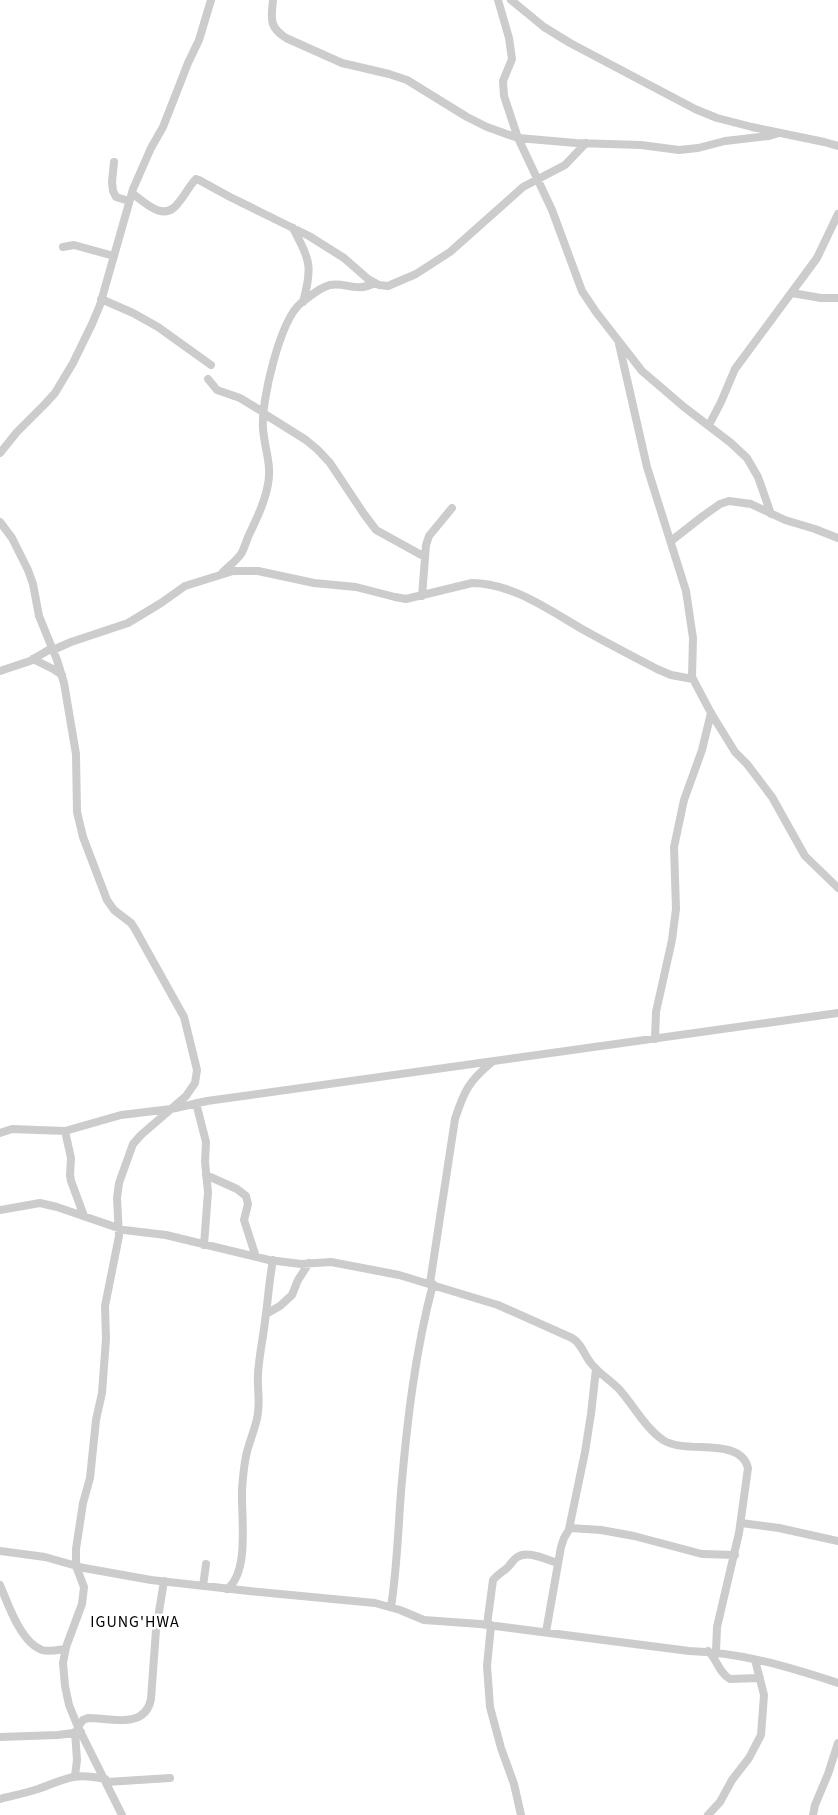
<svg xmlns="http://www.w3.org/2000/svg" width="838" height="1815" font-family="'Source Sans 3',sans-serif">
	<rect width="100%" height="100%" fill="#fff"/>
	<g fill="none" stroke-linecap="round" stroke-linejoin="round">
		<path stroke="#ccc" stroke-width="8" d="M273 0C271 19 269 27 286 38L342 63 389 74 407 80 467 117 487 127 518 138 576 143 641 145 679 150 698 148 725 141 769 136 779 133
			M498 0 509 38 512 59 503 81 504 96 518 138 552 210 582 291 596 312 642 371 684 407 731 443 747 458 758 477 771 514
			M511 0 544 27 570 43 695 109 717 118 752 127 824 142 838 146
			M114 162 112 182 113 191 116 197 129 201
			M132 193C146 204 165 223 179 202 185 195 189 186 196 179L199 180 230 197 309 236 344 258 368 279 379 285 388 286 416 274 450 252 523 187 565 165 586 143
			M293 228C310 261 313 266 303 302
			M63 247 74 245 114 256
			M792 293 821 298H838
			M101 299 133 313 158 327 211 365
			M619 344 647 467 686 591 693 638 692 677 711 713 735 752 747 764 772 797 805 856 838 888
			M208 379 217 390 240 398 263 412
			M263 413 306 440 318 450 330 463 364 514 376 530 425 557
			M709 425 721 402 735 369 817 258 838 214
			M0 453 17 432 45 404 55 393 73 363 92 324 100 305 133 189 151 148 163 127 188 63 199 40 211 0
			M0 522 12 538 28 570 33 584 39 616 57 660 64 683 76 754 77 812 83 837 107 900 114 910 131 923 135 929 184 1017 197 1070 195 1083 186 1096 141 1135 133 1144 119 1183 117 1198 119 1236 105 1306 106 1339 102 1393 96 1420 90 1478 83 1503 76 1549V1566L84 1587 82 1604 66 1647 63 1663 65 1686 69 1705 78 1727 122 1815
			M671 541 703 516 720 504 729 501 751 504 785 520 815 529 838 538
			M222 573C228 567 236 561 241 554 244 549 246 542 248 537 256 520 265 502 268 484 272 464 264 447 263 428 261 401 280 320 301 303 309 297 320 287 330 285 346 282 357 293 374 283
			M422 596 426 545 429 536 452 508
			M53 650 71 642 128 623 161 603 185 586 233 571H258L314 583 356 587 395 597 406 599 472 583C512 583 549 610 582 629 607 643 632 656 657 669L671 675 693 679
			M33 659 53 669 62 675
			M0 671 30 661 52 648
			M655 1039 656 1012 672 940 676 909 674 847 684 800 702 750 711 713
			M196 1103 206 1142 205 1162 208 1192 204 1245
			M65 1131 71 1158 70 1175 71 1181 84 1216
			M0 1133 12 1129 65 1131 121 1115 171 1109 207 1101 838 1013
			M206 1175 237 1189 246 1196 248 1204 244 1220 256 1257
			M0 1210 40 1203 57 1207 124 1230 166 1235 269 1260 301 1264 331 1262 399 1275 498 1305 572 1338C582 1344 583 1353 590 1362 598 1373 609 1379 618 1388 633 1404 644 1427 663 1440 686 1455 740 1436 748 1468L739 1533 717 1627 716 1652
			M430 1283 455 1119C464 1091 469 1081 492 1062
			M266 1314 280 1306 292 1295 298 1280 309 1263
			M741 1523 779 1528 838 1541
			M569 1529 585 1452 591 1414 596 1369
			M0 1551 45 1557 84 1568 151 1580 249 1591 375 1603 400 1610 424 1620 480 1624 689 1651C739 1652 790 1667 838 1683
			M0 1585C8 1604 21 1643 42 1650 49 1652 58 1650 65 1649
			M203 1586 206 1564
			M227 1589C250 1572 241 1516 242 1490 243 1475 244 1459 249 1445 252 1434 257 1424 258 1412 260 1400 257 1387 258 1374 259 1356 263 1339 265 1321 268 1301 269 1281 273 1260
			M391 1607C397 1569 398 1531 401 1492 407 1422 415 1352 433 1284
			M487 1625 493 1580C498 1574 503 1572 508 1567 511 1564 513 1560 516 1558 527 1549 547 1560 558 1563
			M491 1625 487 1666 490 1707 501 1748 514 1784 521 1815
			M546 1632 561 1547 564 1538 570 1528 601 1530 634 1536 702 1554 735 1555
			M708 1651C717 1659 719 1673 730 1679L760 1678
			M78 1727 83 1720 88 1718C110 1718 145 1730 151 1699L156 1630 164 1581
			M0 1737 58 1735 81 1732
			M75 1776 77 1760 75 1732
			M107 1782 170 1778
			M0 1799C12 1796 25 1793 38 1789 66 1779 73 1772 105 1779
			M708 1815 720 1802 732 1780 749 1758 761 1735 764 1695 755 1660
			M813 1815 815 1805 828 1774 838 1743"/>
	</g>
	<g text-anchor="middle" stroke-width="5" stroke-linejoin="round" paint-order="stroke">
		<g font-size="16" letter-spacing="1" fill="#000" stroke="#fff">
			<text x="135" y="1627">IGUNG'HWA</text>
		</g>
	</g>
</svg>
